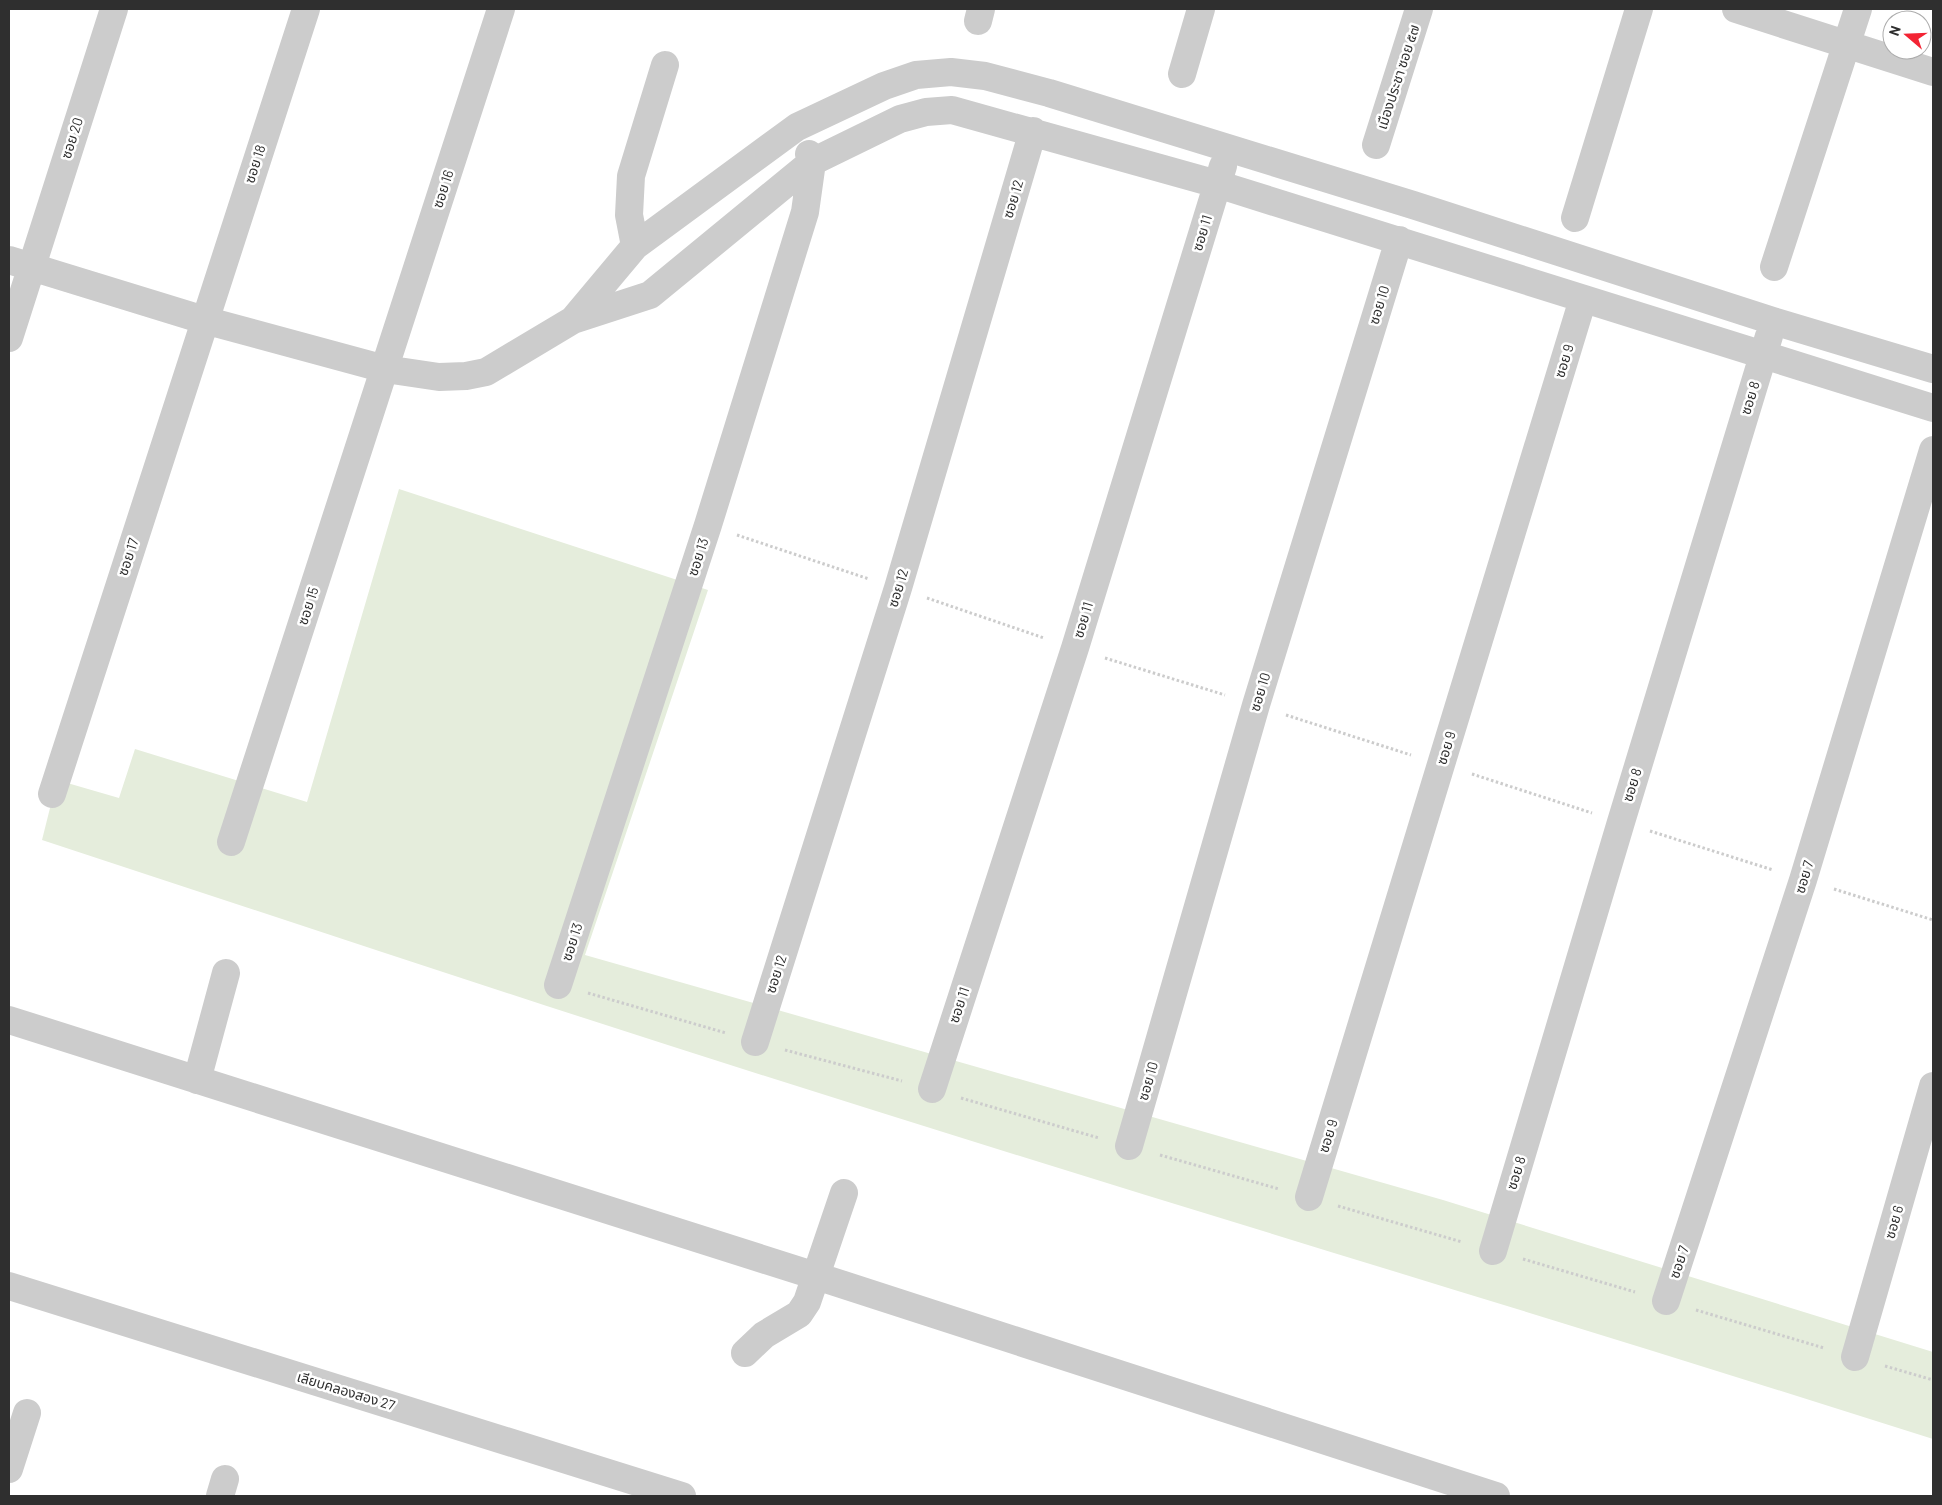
<svg xmlns="http://www.w3.org/2000/svg" width="1942" height="1505" font-family="Barlow,'Noto Sans Thai',sans-serif">
	<rect width="100%" height="100%" fill="#fff"/>
	<path fill="#e5eddc" d="M399 489 708 590 585 955 1443 1200 1933 1352V1439C1582 1327 1228 1222 876 1111 597 1024 319 931 42 840L57 780 119 798 135 749 307 802Z"/>
	<g fill="none" stroke-linecap="round" stroke-linejoin="round">
		<path stroke="#ccc" stroke-width="3" stroke-dasharray="2.5 2.5" stroke-linecap="butt" d="M737 535 869 579
			M927 598 1044 638
			M1105 658 1225 695
			M1286 715 1411 755
			M1472 774 1592 813
			M1650 831 1773 870
			M1834 889 1933 920
			M588 993 726 1033
			M785 1050 902 1081
			M961 1098 1099 1138
			M1160 1155 1279 1189
			M1338 1206 1462 1242
			M1523 1259 1635 1292
			M1696 1310 1824 1348
			M1885 1366 1933 1380"/>
		<path stroke="#ccc" stroke-width="28" d="M1736 9 1933 72
			M978 21 981 9
			M1182 74 1201 9
			M1376 145 1419 9
			M1575 218 1639 9
			M635 246 629 215 631 176 665 65
			M9 260 204 320 385 369 439 377 466 376 486 372 573 320 650 295 812 162 900 119 926 112 952 110 1217 184 1933 408
			M1774 267 1858 9
			M573 320 635 246 797 127 884 86 916 75 951 72 985 76 1049 93 1413 205 1773 321 1933 369
			M9 338 114 9
			M52 794 306 9
			M231 842 501 9
			M558 985 708 525 805 212 812 162 809 154
			M9 1020 816 1276 1496 1496
			M755 1042 898 588 1033 131
			M197 1080 226 973
			M932 1089 1075 648 1223 166
			M1129 1146 1256 705 1399 240
			M1309 1197 1583 299
			M1493 1251 1621 822 1769 336
			M9 1286 682 1496
			M1666 1301 1803 880 1933 450
			M745 1353 764 1335 799 1314 807 1302 844 1193
			M1855 1357 1933 1086
			M9 1469 27 1413
			M220 1496 225 1479"/>
	</g>
	<g text-anchor="middle" stroke-width="5" stroke-linejoin="round" paint-order="stroke">
		<g font-size="14" fill="#2f2f2f" stroke="#fff">
			<text transform="translate(1398 77) rotate(-72)" y="5">เมืองประชา ซอย ๕๗</text>
			<text transform="translate(72 138) rotate(-72)" y="5">ซอย 20</text>
			<text transform="translate(255 164) rotate(-72)" y="5">ซอย 18</text>
			<text transform="translate(443 189) rotate(-72)" y="5">ซอย 16</text>
			<text transform="translate(1013 199) rotate(-73)" y="5">ซอย 12</text>
			<text transform="translate(1202 233) rotate(-73)" y="5">ซอย 11</text>
			<text transform="translate(1379 305) rotate(-73)" y="5">ซอย 10</text>
			<text transform="translate(1564 361) rotate(-73)" y="5">ซอย 9</text>
			<text transform="translate(1750 398) rotate(-73)" y="5">ซอย 8</text>
			<text transform="translate(128 557) rotate(-72)" y="5">ซอย 17</text>
			<text transform="translate(698 557) rotate(-72)" y="5">ซอย 13</text>
			<text transform="translate(898 588) rotate(-73)" y="5">ซอย 12</text>
			<text transform="translate(308 606) rotate(-72)" y="5">ซอย 15</text>
			<text transform="translate(1083 620) rotate(-73)" y="5">ซอย 11</text>
			<text transform="translate(1260 692) rotate(-73)" y="5">ซอย 10</text>
			<text transform="translate(1446 748) rotate(-73)" y="5">ซอย 9</text>
			<text transform="translate(1632 785) rotate(-73)" y="5">ซอย 8</text>
			<text transform="translate(1804 877) rotate(-73)" y="5">ซอย 7</text>
			<text transform="translate(572 942) rotate(-72)" y="5">ซอย 13</text>
			<text transform="translate(776 974) rotate(-72)" y="5">ซอย 12</text>
			<text transform="translate(959 1005) rotate(-72)" y="5">ซอย 11</text>
			<text transform="translate(1148 1081) rotate(-74)" y="5">ซอย 10</text>
			<text transform="translate(1328 1136) rotate(-73)" y="5">ซอย 9</text>
			<text transform="translate(1516 1173) rotate(-73)" y="5">ซอย 8</text>
			<text transform="translate(1894 1222) rotate(-74)" y="5">ซอย 6</text>
			<text transform="translate(1679 1262) rotate(-72)" y="5">ซอย 7</text>
			<text transform="translate(346 1391) rotate(17)" y="5">เลียบคลองสอง 27</text>
		</g>
	</g>
	<rect width="1942" height="1505" fill="none" stroke="#2f2f2f" stroke-width="20"/>
	<g transform="translate(1907 35) rotate(289)"><circle r="24" fill="#ffffff" stroke="#acacac"/>
	<path d="M0-4L9 19L0 12L-9 19Z" fill="#f32434"/>
	<text y="-8" font-size="14" font-weight="bold" text-anchor="middle" fill="#2f2f2f">N</text>
	</g>
</svg>
